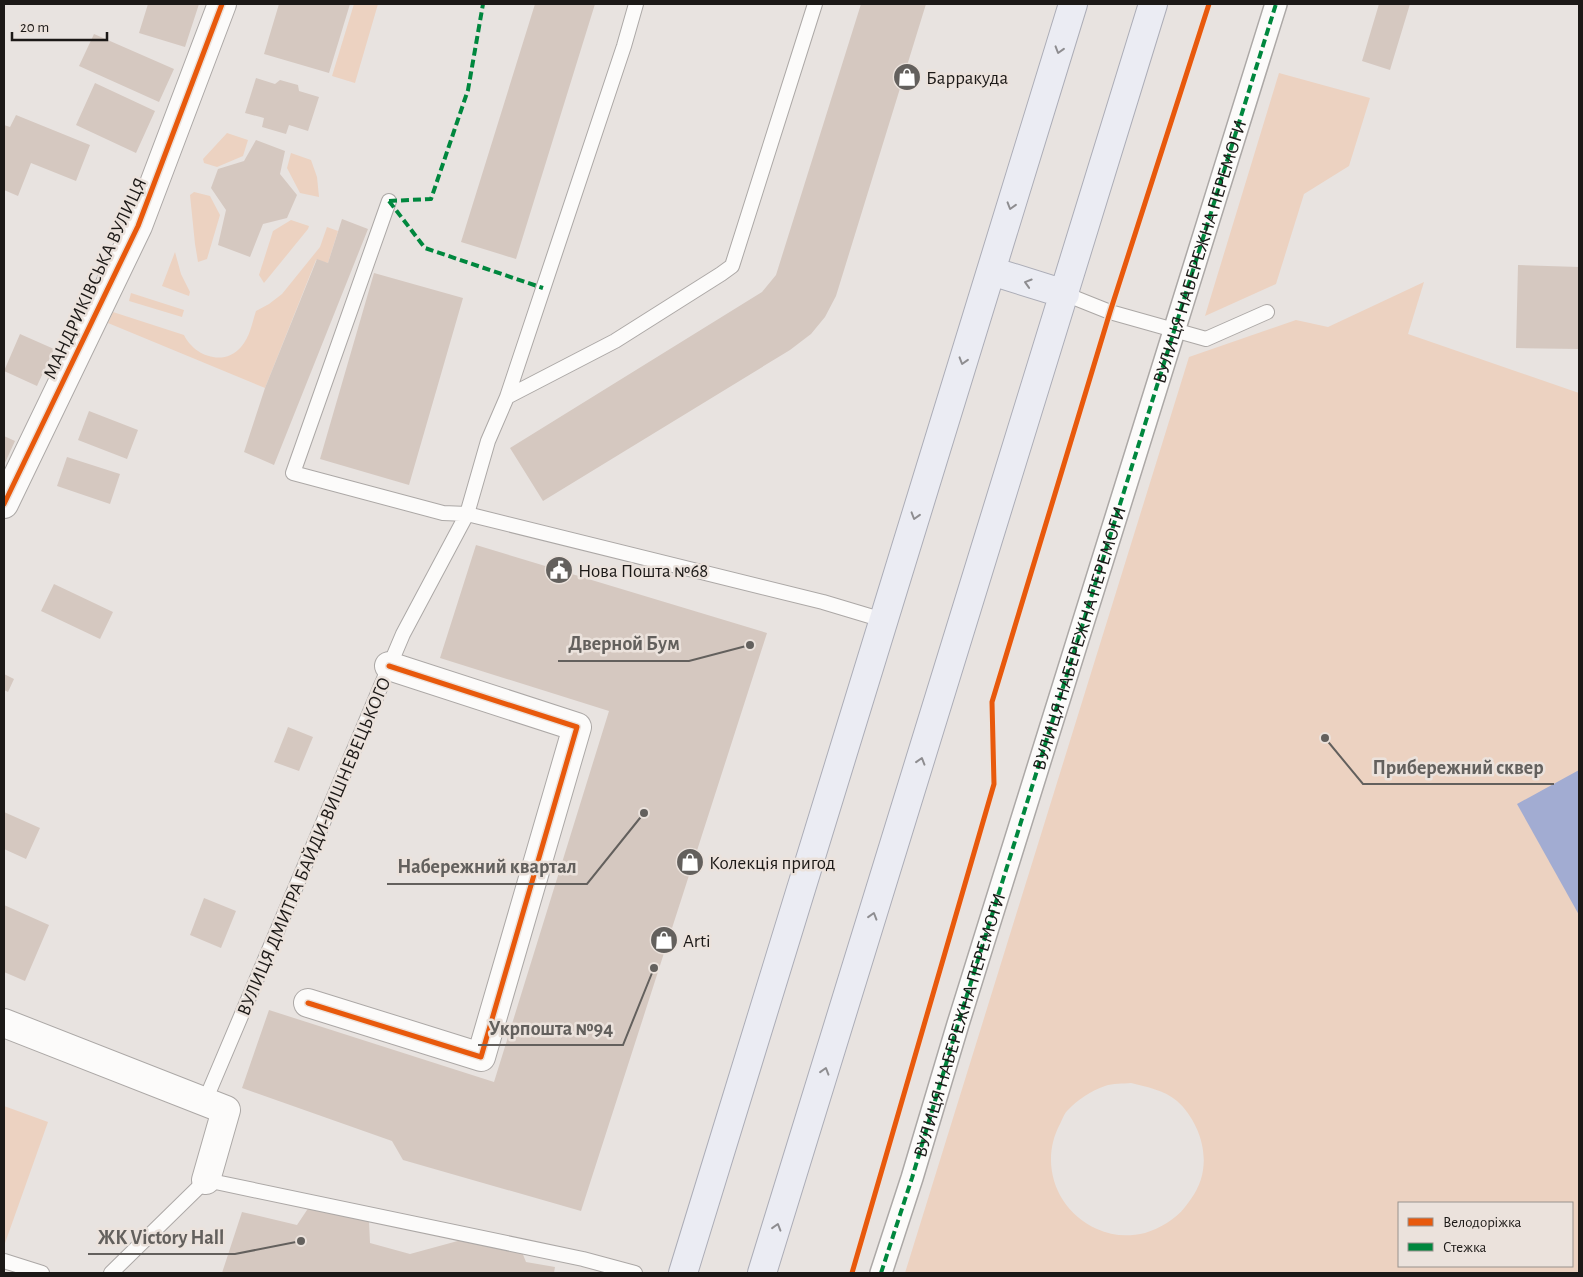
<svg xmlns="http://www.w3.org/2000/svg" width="1583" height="1277" font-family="'Alegreya Sans',sans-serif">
	<rect width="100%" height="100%" fill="#e8e3e0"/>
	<path fill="#ecd2c1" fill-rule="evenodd" d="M354 4H378L355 83 332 76Z
		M1279 73 1370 98 1349 166 1304 194 1276 284 1205 316Z
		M227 133 248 140 243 156 217 167 204 163 203 159Z
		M291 153 311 160 317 177 319 197 300 193 287 168Z
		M194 192 210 196 220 215 207 259 198 262 195 244 190 195Z
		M291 220 309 226 308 229 264 283 259 275 273 231Z
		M327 227 338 231 328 263 316 260 265 388 108 323 113 312 184 335C194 356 224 367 241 347 250 337 252 323 256 311L269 304 282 294 320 247Z
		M175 252 181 274 190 292 189 296 162 286Z
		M1424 282 1408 334 1579 393V1273H905L1189 357 1296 320 1328 327ZM1131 1083C1147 1087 1164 1090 1177 1101 1195 1117 1207 1145 1203 1170 1201 1184 1194 1196 1185 1207 1175 1220 1160 1228 1145 1233 1128 1237 1112 1236 1097 1229 1056 1211 1039 1163 1060 1124 1062 1120 1064 1114 1067 1111 1078 1099 1091 1091 1105 1086 1113 1083 1123 1084 1131 1083ZM1399 1203H1572V1266H1399Z
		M131 293 184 310 182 317 129 301Z
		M4 1106 48 1122 4 1246Z"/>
	<path fill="#a2acd2" d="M1579 770V915L1517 804Z"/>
	<path fill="#d5c8c0" d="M148 4H199L185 47 139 33Z
		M279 4H350L329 73 264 54Z
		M535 4H595L516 259 461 242Z
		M861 4H926L836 296 825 317 811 334 790 350 543 501 510 448 762 292 776 275Z
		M1379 4H1410L1390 70 1362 61Z
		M94 34 174 69 159 102 79 66Z
		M256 78 275 84 280 80 298 85 299 91 319 97 308 131 289 125 286 134 262 127 264 118 245 113Z
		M95 83 155 111 136 153 76 125Z
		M16 115 90 145 76 181 31 163 18 196 4 190V125L10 127Z
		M256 140 285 151 280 174 297 195 287 218 263 224 250 257 218 245 226 210 211 188 218 169 244 161Z
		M342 219 368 229 274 465 244 452 265 388 317 259 328 263Z
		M1518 265 1579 267V349L1516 348Z
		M374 273 463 298 409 485 320 459Z
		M20 334 54 349 37 386 4 371Z
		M89 411 138 430 127 459 78 440Z
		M4 436 15 441 4 465Z
		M67 457 120 474 110 504 57 486Z
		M476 545 767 633 581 1211 403 1160 392 1141 242 1088 269 1010 494 1082 609 711 440 658Z
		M54 584 113 612 100 639 41 611Z
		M4 674 14 679 8 692 4 690Z
		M288 727 313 737 299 771 274 762Z
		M4 812 40 828 26 859 4 849Z
		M204 898 236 911 221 948 190 935Z
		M4 905 49 925 25 981 4 972Z
		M309 1207 369 1221 370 1243 410 1254 465 1239 522 1252 526 1262 555 1267 554 1273H222L242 1212 297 1225Z"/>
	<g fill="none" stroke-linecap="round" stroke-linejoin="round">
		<g stroke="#aca8a6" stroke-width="16">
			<path id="service" d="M389 201 293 473 443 513 467 514 823 602 883 620
				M1065 294 1110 312 1206 339 1267 312
				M507 397 615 341 721 274 732 266 815 4
				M205 1101 403 634 467 514 488 441 507 397 624 46 636 4
				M4 1261 42 1273
				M111 1273 206 1180 583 1259 635 1273"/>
		</g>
		<g stroke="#aca8a6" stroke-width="24">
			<path id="pedestrian" d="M881 1273 912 1178 958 1024 1276 4"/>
		</g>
		<g stroke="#aca8a6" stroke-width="30">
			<path id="minor" d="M4 504 138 226 222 4
				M308 1003 481 1057 577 727 389 666
				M4 1023 226 1110 206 1180"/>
		</g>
		<g stroke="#acadb7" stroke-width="30">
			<path id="primary" d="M991 271 1065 294
				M683 1273 1073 4
				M762 1273 1153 4"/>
		</g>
		<use href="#service" stroke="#fcfbfa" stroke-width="14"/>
		<use href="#pedestrian" stroke="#fcfbfa" stroke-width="21"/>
		<use href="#minor" stroke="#fcfbfa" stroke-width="28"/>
		<use href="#primary" stroke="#ebecf3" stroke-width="28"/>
		<g stroke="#00873e" stroke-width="4" stroke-dasharray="8 4" stroke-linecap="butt">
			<path d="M389 201 431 199 468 90 483 4"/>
			<path d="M389 201 425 248 543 288"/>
			<path id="s1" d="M881 1273 912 1178 958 1024 1276 4"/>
		</g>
		<g stroke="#ebe2dc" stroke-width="8">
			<path id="cycleway" d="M4 504 138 226 222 4
				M308 1003 481 1057 577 727 389 666
				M852 1273 994 784 992 702 1110 312 1209 4"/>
		</g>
		<use href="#cycleway" stroke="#e8590c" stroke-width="5"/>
	</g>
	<defs><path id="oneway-chevron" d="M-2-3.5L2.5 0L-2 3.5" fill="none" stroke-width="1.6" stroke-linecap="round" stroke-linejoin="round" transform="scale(1.25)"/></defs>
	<g stroke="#8e8d90">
		<use href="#oneway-chevron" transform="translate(1059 50) rotate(107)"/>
		<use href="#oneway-chevron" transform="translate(1011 206) rotate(107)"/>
		<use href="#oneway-chevron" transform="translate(1028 283) rotate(-163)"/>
		<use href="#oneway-chevron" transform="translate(963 361) rotate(107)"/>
		<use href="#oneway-chevron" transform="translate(915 516) rotate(107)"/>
		<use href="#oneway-chevron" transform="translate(921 761) rotate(-73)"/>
		<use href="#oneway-chevron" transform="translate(873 916) rotate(-73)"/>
		<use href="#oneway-chevron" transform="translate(825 1071) rotate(-73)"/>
		<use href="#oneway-chevron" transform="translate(777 1227) rotate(-73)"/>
	</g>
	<defs>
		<g id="shop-disc" transform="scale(1.4375)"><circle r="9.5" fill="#63605d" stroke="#ebe2dc"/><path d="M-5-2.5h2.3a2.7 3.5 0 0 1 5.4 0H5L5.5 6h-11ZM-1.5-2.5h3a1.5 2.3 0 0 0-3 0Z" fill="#fff"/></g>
		<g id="civic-disc" transform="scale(1.4375)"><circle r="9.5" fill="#63605d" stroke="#ebe2dc"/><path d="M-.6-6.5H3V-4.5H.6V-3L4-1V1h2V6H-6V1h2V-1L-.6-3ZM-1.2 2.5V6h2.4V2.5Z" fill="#fff"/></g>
	</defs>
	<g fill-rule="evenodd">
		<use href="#shop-disc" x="907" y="77"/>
		<use href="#civic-disc" x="559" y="570"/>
		<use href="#shop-disc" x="690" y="862"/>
		<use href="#shop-disc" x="664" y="940"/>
	</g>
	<g text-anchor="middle" stroke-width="5" stroke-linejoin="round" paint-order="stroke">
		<g font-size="19" fill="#1c1917" stroke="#ebe2dc" text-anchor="start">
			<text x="926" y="84">Барракуда</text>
			<text x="578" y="577">Нова Пошта №68</text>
			<text x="709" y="869">Колекція пригод</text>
			<text x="683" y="947">Arti</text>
		</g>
		<g font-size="19" fill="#1c1917" stroke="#ebe2dc">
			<text dy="7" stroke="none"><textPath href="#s1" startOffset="1070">ВУЛИЦЯ НАБЕРЕЖНА ПЕРЕМОГИ</textPath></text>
			<text transform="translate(94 278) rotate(-65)" y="7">МАНДРИКІВСЬКА ВУЛИЦЯ</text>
			<text dy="7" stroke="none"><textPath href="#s1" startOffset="665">ВУЛИЦЯ НАБЕРЕЖНА ПЕРЕМОГИ</textPath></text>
			<text transform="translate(313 846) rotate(-67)" y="7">ВУЛИЦЯ ДМИТРА БАЙДИ-ВИШНЕВЕЦЬКОГО</text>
			<text dy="7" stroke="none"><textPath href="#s1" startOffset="260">ВУЛИЦЯ НАБЕРЕЖНА ПЕРЕМОГИ</textPath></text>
		</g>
	</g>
	<path fill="none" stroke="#63605d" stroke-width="2" d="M750 645L689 661H558M1325 738L1363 784H1554M644 813L587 884H387M654 968L623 1045H478M301 1241L235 1254H88"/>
	<g fill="#63605d" stroke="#ebe2dc" stroke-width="2">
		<circle cx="750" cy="645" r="5"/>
		<circle cx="1325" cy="738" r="5"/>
		<circle cx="644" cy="813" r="5"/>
		<circle cx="654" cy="968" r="5"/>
		<circle cx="301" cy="1241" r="5"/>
	</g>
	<g font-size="20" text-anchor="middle" font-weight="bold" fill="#63605d" stroke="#ebe2dc" stroke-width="5" stroke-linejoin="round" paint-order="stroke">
		<text x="624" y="650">Дверной Бум</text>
		<text x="1458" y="774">Прибережний сквер</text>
		<text x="487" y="873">Набережний квартал</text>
		<text x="551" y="1035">Укрпошта №94</text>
		<text x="161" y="1244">ЖК Victory Hall</text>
	</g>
	<rect width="1583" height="1277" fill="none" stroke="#1c1917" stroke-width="10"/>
	<rect x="1398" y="1202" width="175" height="65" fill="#ebe2dc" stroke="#98928d"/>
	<rect x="1408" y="1218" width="25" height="8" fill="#e8590c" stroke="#98928d"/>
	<text x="1443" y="1227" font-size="15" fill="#1c1917">Велодоріжка</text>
	<rect x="1408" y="1243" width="25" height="8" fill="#00873e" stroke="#98928d"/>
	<text x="1443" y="1252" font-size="15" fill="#1c1917">Стежка</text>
	<path d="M12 32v8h95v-8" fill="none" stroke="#1c1917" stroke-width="2.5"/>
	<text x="20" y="32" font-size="15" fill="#1c1917" stroke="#ebe2dc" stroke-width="4" paint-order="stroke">20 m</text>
</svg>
